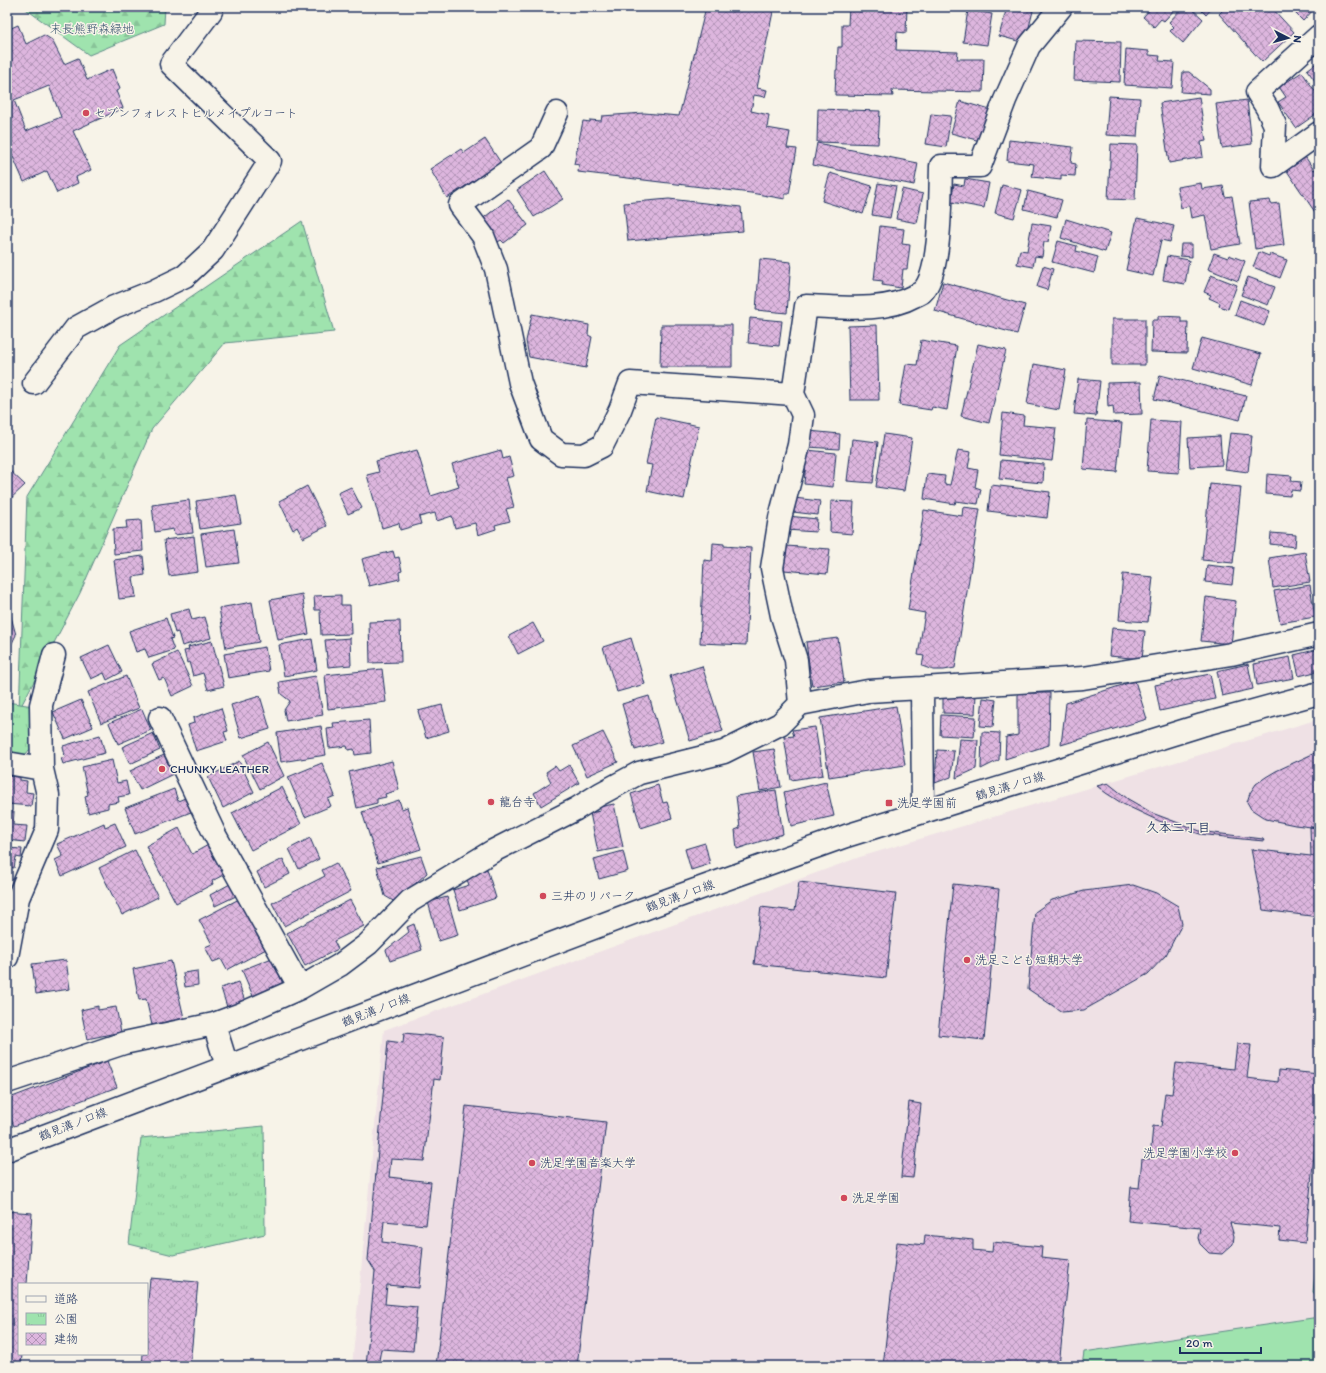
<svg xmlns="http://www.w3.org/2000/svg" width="1326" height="1373" font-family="Itim,'Klee One',sans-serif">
	<defs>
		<pattern id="forest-firs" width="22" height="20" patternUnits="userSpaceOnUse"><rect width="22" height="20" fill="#9fe3ae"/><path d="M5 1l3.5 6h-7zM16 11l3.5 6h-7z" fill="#88c398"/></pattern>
		<pattern id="park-tufts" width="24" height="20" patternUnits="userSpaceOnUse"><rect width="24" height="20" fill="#9fe3ae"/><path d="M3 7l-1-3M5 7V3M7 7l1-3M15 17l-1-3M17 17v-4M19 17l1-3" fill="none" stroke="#88c398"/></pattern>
		<pattern id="building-cross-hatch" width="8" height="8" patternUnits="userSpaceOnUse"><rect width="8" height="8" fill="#ddb6de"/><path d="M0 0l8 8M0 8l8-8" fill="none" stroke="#b294b7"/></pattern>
	</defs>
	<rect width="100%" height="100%" fill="#f7f3e8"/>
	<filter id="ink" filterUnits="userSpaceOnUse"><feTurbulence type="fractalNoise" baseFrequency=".025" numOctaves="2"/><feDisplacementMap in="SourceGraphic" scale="8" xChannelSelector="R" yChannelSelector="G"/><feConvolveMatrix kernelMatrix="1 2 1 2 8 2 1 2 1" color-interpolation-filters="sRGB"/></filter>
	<g filter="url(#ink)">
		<path fill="#efe1e5" d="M1319 719V1366H352L384 1030 860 857Z"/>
		<path fill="url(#forest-firs)" stroke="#5d8986" d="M23 7H165L164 24 89 55Z
			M302 221 334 332 225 343 152 429 80 593 19 710 27 497 120 345Z"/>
		<path fill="url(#park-tufts)" stroke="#5d8986" d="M7 702 33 706 35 743 25 755 7 753Z
			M264 1126 265 1234 173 1255 129 1244 141 1138Z"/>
		<path fill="#9fe3ae" stroke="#5d8986" d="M1319 1237V1299L1313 1292Z
			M1319 1317V1366H1082L1084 1352Z"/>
		<path fill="url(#building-cross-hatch)" stroke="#1b2f5e" fill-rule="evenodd" d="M706 7H774L757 88 767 90 765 97 754 95 751 111 769 115 767 128 790 132 787 148 797 149 789 194H785V199L751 193 578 172 579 165 574 164 583 121 590 122V120L601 121 602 116 644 113 679 116Z
			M849 7H907L906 33 897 32 896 50 958 52 957 59H984L983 92 892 90 893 96 835 95 836 70H837L838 47H842V25H848Z
			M1007 7H1017L1033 11 1025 43 999 36Z
			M1152 7H1177L1164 21 1161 19 1154 27 1143 17Z
			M1183 7H1190L1203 19 1183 43 1170 31 1174 27 1169 22Z
			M1198 7H1213L1206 15Z
			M1226 7H1271L1294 32 1262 62 1219 14Z
			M1289 7H1316L1303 21Z
			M968 10 992 14 987 45 963 42Z
			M18 25 26 44 44 35 52 40 64 64 78 58 87 80 112 69 120 89 116 91 123 108 73 131 91 170 76 177 78 183 57 193 47 171 24 182 10 150 7 152V28L9 29ZM49 86 61 117 26 131 14 100Z
			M1076 41 1121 42 1120 82 1074 80Z
			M1126 49 1149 51V55L1160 56 1159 61 1174 62 1172 88 1124 85Z
			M1319 61V86L1307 70Z
			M1183 72H1189L1210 89V94L1181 92Z
			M1302 72 1319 97V112L1296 128 1278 102 1286 97 1279 87Z
			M1109 96 1140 98 1137 137 1106 135Z
			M1199 97 1206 141 1201 142 1203 157 1169 163 1160 103Z
			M1247 100 1252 144 1222 148 1216 104Z
			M960 101 990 110 980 141 951 133Z
			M818 109 880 111 878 144 817 142Z
			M931 114 951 116 946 147 926 144Z
			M485 139 501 163 447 198 430 169 461 149 464 153Z
			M1009 140 1073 147 1071 163 1076 164 1075 176 1061 175V180L1032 177 1034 164 1007 161Z
			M817 143 918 163 914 185 813 165Z
			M1111 144 1137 145 1135 200 1108 199Z
			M1304 155 1314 170 1318 167 1319 168V218L1285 168Z
			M545 171 563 199 534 217 517 190Z
			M830 173 872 186 863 214 822 201Z
			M965 179 989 183 984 208 951 202 954 184 964 186Z
			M878 183 896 186 890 218 872 215Z
			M1201 183 1202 189 1223 186 1225 197 1232 196 1240 244 1211 249 1205 215 1191 218 1189 206 1181 208 1177 187Z
			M1002 185 1022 190 1014 218 995 213Z
			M902 189 923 194 917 223 896 219Z
			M1028 191 1062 200 1057 217 1024 209Z
			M508 199 528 225 504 243 501 240 498 242 481 220Z
			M669 199 741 207 743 231 628 241 624 203Z
			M1270 200 1271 204 1279 203 1284 245 1255 249 1249 202Z
			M1137 218 1174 226 1170 242 1161 240 1153 276 1126 270Z
			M1066 219 1111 233 1105 252 1061 238Z
			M1032 223 1051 226 1048 242H1044L1042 257 1035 256 1033 267 1017 264 1020 250 1027 251Z
			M880 226 904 229 902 244 910 245 907 269H903L901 288 882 285 883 281 874 280Z
			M1058 241 1077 246 1076 251 1098 257 1094 273 1052 262Z
			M1181 244H1192V257L1180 256Z
			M1259 252 1269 256 1270 254 1287 260 1280 278 1253 267Z
			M1214 253 1228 258 1229 255 1245 261 1238 281 1208 269Z
			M1167 256 1189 260 1185 284 1163 280Z
			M760 259 791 262 787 313 756 310Z
			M1043 266 1053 269 1047 290 1037 287Z
			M1211 275 1237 285 1228 309 1219 306 1220 303 1209 298 1211 295 1204 292Z
			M1248 277 1275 287 1268 305 1241 295Z
			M943 282 1025 305 1017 334 935 311Z
			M1240 300 1270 311 1264 326 1235 315Z
			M532 314 589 325 588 335 592 337 586 368 529 357 526 341Z
			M1158 316 1181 317V322H1188L1187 353 1151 352 1152 320H1158Z
			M750 318 782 321 779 346 748 343Z
			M1112 319H1145V365H1112Z
			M661 325H732V367H660Z
			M877 325 879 400H850L848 326Z
			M1202 338 1261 354 1252 385 1193 368Z
			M921 340 957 346 947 410 932 407 931 410 899 405 906 364 917 365Z
			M978 344 1006 350 989 423 961 416Z
			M1034 364 1066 370 1059 410 1027 404Z
			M1160 375 1246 396 1240 420 1154 399Z
			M1078 379 1100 381 1096 416 1074 414Z
			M1141 382 1142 414 1114 415 1113 406 1108 407 1107 383Z
			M1003 413 1024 416 1023 425 1056 428 1052 461 999 455Z
			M656 417 699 426 684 499 647 491 652 465 646 464Z
			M1087 420 1122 423 1117 472 1083 469Z
			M1151 420 1182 422 1179 473 1147 471Z
			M809 431 840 434 839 449 808 447Z
			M1230 433 1252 435 1248 472 1225 469Z
			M884 434 912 438 904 491 876 487Z
			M1220 436 1222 465 1190 467 1188 438Z
			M852 439 878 442 873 483 847 481Z
			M417 450 431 496 459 487 452 464 501 450 503 459 509 457 514 476 506 478 514 507 506 509 510 521 495 525 496 529 478 535 475 523 455 528 452 516 437 521 435 513 419 517 421 524 400 530 399 523 382 528 367 475 379 472 376 461Z
			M807 450 836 453 833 487 804 484Z
			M958 450 971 452 968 468 978 470 975 487 981 489 978 504 956 501 955 504 924 499 927 474 945 476 944 484 950 485Z
			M1001 460 1044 464 1043 483 999 479Z
			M7 468 25 485 8 501 11 506 7 509Z
			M1267 474 1292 476 1291 481 1301 482 1300 491 1291 490 1290 496 1266 494Z
			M1210 484 1241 487 1233 563 1202 560Z
			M991 485 1050 492 1047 518 988 511Z
			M307 486 327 526 303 538 297 527 293 530 279 501Z
			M351 487 362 508 348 514 338 493Z
			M236 495 241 523 200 529 196 501Z
			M794 498 820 501 818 515 793 512Z
			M189 500 193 533 174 535 173 529 155 532 152 505Z
			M831 501 854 502 852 534 830 532Z
			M963 507 980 509 955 668 944 670H933L922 666 924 656 918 655 925 613 908 610 924 510 962 516Z
			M788 516 817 519 816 532 786 530Z
			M141 520 143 551 114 554 113 529 127 528 126 521Z
			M234 529 239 563 206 567 201 534Z
			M1271 533 1296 535 1295 547 1270 544Z
			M194 536 198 572 169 576 164 540Z
			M713 543 724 544V546L751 548 746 645 700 643 704 560 712 561Z
			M786 546 830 549 827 574 784 570Z
			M393 551 395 558 399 557 402 571 399 572 400 579 369 586 362 559Z
			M1305 552 1310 582 1273 588 1269 558Z
			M143 556 145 575 133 577 136 597 119 599 114 560Z
			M1207 565 1234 568 1232 585 1205 582Z
			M1123 574 1153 577 1148 622 1119 620Z
			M1310 585 1315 617 1280 623 1274 591Z
			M302 594 309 634 278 640 270 600Z
			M341 595V605H350L351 634 321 635 320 610H315L314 596Z
			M1206 597 1236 601 1231 644 1201 641Z
			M7 602 16 635 11 645H7Z
			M252 602 259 642 226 648 219 608Z
			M189 609 192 620 205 617 211 638 182 646 178 632 175 633 170 614Z
			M166 618 173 638 170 639 174 650 149 658 145 649 136 652 129 631Z
			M400 621 401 662 370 663 369 622Z
			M533 623 543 641 518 654 509 636Z
			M1112 628 1145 631 1142 659 1109 656Z
			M350 638 351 665 328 667 325 640Z
			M631 638 645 684 617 692 603 647Z
			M838 638 844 682 812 686 806 642Z
			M312 639 317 670 284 676 279 645Z
			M212 641 224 686 208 690 203 673 193 676 189 662 187 663 184 651 189 650 188 647Z
			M109 645 122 672 107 680 104 673 91 679 81 658Z
			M265 647 269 671 228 678 224 654Z
			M1319 649V671L1299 676 1294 655Z
			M177 652 193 686 172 696 164 678 159 680 152 664Z
			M1290 657 1294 678 1257 685 1254 664Z
			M1248 664 1253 689 1222 696 1217 671Z
			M702 666 723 731 690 741 670 676Z
			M382 669 386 702 328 709 325 675Z
			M1210 674 1215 699 1160 711 1155 685Z
			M126 676 139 708 101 723 88 692Z
			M316 676 323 715 286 721 284 710 290 701 281 694 279 682Z
			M1135 681 1147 719 1061 745 1066 703Z
			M943 693 976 694 975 714 943 713Z
			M1018 693H1050L1049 745 1005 759 1006 737 1018 735Z
			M260 696 270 729 241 738 231 705Z
			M649 696 662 742 635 750 622 704Z
			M983 698 996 700 993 727 980 726Z
			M81 700 93 727 65 739 53 712Z
			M442 705 449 731 426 738 418 711Z
			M896 706 905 765 829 777 820 718Z
			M221 708 228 731 224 732 227 741 196 751 188 725 194 723 193 718Z
			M142 709 151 730 118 744 109 723Z
			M941 715 976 717 974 737 940 735Z
			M369 720 371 753 355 755 354 749 348 750 347 746 329 748 327 729 334 728 333 723Z
			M321 726 326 755 281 762 277 733Z
			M815 727 823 775 791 780 784 737 794 736 792 730Z
			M603 732 618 762 587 776 573 746Z
			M982 732 1000 733 999 760 981 769Z
			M153 733 160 750 130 764 122 747Z
			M100 735 105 753 63 764 61 758 65 757 63 746Z
			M960 739 978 740 976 769 956 778Z
			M268 742 284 776 260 789 243 755Z
			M774 749 781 787 760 791 753 752Z
			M937 750 954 751 951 777 935 783Z
			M1319 751V828L1295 825 1266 819 1251 809 1247 802 1250 793 1256 784 1266 777 1276 771Z
			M164 755 173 774 140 790 130 771Z
			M112 760 117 783 126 781 129 795 118 797 119 802 108 804V808L88 813 85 796 88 795 82 767Z
			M239 761 254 792 223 808 208 777Z
			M392 761 399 790 385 794 386 797 377 799V803L357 808 349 772Z
			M322 763 335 796 328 799 331 806 305 817 288 777Z
			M569 765 579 783 541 806 534 793 551 782 546 772 555 766 559 771Z
			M7 776 20 777V780L27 781 26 792 33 793 31 806 7 804Z
			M826 782 834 816 791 826 784 792Z
			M1108 783 1128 799 1142 807 1152 813 1200 831 1214 833 1263 839 1264 841 1242 839 1200 834 1159 821 1123 804 1106 793 1097 786Z
			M658 785 663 803 667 802 672 818 641 828 631 794Z
			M282 787 301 824 251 850 232 813Z
			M174 789 178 801 185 798 191 812 135 834 125 808Z
			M776 790 783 834 737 849 735 830 740 828 736 796Z
			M399 800 402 809 407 807 421 849 378 863 362 812Z
			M614 804 623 847 598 852 590 813 600 811 599 807Z
			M7 811 14 812 13 825 27 826 25 842 7 840Z
			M104 823 105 827 115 823 126 847 62 876 55 860 63 856 57 844Z
			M1310 827 1319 828V857L1311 856Z
			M179 828 192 854 210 844 225 874 212 881 213 884 176 903 146 846Z
			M310 838 319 859 299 869 289 849Z
			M705 843 710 864 691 870 685 849Z
			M7 848 22 849 21 858 16 857 14 868 9 867 7 878Z
			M1251 849 1319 857V917L1263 910Z
			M135 850 158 897 122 915 99 868Z
			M623 851 628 871 599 879 594 859Z
			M421 856 427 873 395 902 385 896 377 867Z
			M283 859 290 874 264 887 257 872Z
			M336 863 351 891 284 926 272 903 325 876 322 870Z
			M487 869 496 898 460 910 453 890 469 885 466 877Z
			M799 882 896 893 886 978 754 964 761 907 795 911Z
			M230 884 236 896 215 906 210 895Z
			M953 884 999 889 984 1040 938 1035Z
			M1133 885 1156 893 1178 906 1182 924 1166 955 1148 974 1084 1010 1062 1012 1028 989 1035 912 1052 900 1084 891Z
			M447 897 458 935 439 941 428 902Z
			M241 898 268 948 227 970 221 959 213 962 205 947 212 944 199 920Z
			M350 900 364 926 334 941 338 949 305 966 287 933Z
			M414 924 422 950 390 961 386 950 409 932 407 927Z
			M272 958 283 984 253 996 242 970Z
			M66 960 70 989 36 994 32 964Z
			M171 961 184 1018 152 1025 146 999 139 1000 133 969Z
			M197 971 198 985 185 987 183 973Z
			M238 982 245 1001 227 1007 221 988Z
			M98 1006V1010L116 1007 121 1032 87 1039 81 1010Z
			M404 1033 444 1037 440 1080 434 1079 424 1161 391 1159 389 1177 431 1182 426 1225 384 1221 382 1242 423 1247 419 1288 387 1285 385 1304 417 1307 413 1351 381 1349 378 1366H366L375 1271 368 1260 388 1041 403 1043Z
			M1237 1044 1251 1045 1247 1078 1278 1082 1279 1070 1319 1074V1105L1305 1243 1279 1240 1280 1228 1230 1223 1234 1236 1233 1244 1222 1254 1209 1253 1200 1244 1198 1238 1200 1228 1128 1221 1131 1187 1139 1188 1142 1159H1150L1153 1126 1161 1127 1165 1093 1172 1094 1176 1063 1234 1069Z
			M107 1061 117 1087 14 1126 7 1109V1099Z
			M909 1102 921 1104 913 1178 901 1177Z
			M466 1106 606 1122 577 1366H436Z
			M7 1211 32 1213 27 1284H19V1354H22L21 1366H7Z
			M925 1235 973 1240V1250L992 1252 993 1242 1042 1247 1041 1257 1070 1260 1059 1366H883L897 1242 924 1245Z
			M150 1278 198 1282 190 1366H142L143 1354H147V1312Z"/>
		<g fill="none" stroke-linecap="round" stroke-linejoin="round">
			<g stroke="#1b2f5e" stroke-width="25">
				<path id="minor" d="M1319 36 1257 92 1267 108 1275 125 1273 166 1319 133
					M557 113 541 148 460 205 483 236 496 269 520 383 541 439 561 454 584 455 602 446 620 410 630 383 793 394
					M34 383 76 328 114 307 154 291 185 276 213 250 270 161 171 64 211 11 212 7
					M922 688 1083 678 1231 654 1319 634
					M800 704 796 660 782 616 772 568 780 518 799 445 803 415 793 394 806 306C840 307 884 313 914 296 917 295 920 293 922 292 942 273 940 194 941 166H980L1005 100 1029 46 1061 7
					M160 718 215 835 300 988
					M7 763 42 769
					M7 957 18 898 47 830 48 795 42 769 41 705 54 655
					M214 1024 227 1066
					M7 1082 124 1043 214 1024 241 1014 300 988 340 965 368 944 410 901 493 851 576 809 600 794 639 773 724 752 780 724 800 704 868 691 922 688 923 812"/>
			</g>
			<g stroke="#1b2f5e" stroke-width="25">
				<path id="primary" d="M7 1150 662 902 846 836 1202 725 1319 693"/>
			</g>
			<use href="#minor" stroke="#f7f3e8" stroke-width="22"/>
			<use href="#primary" stroke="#f7f3e8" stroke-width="22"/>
		</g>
	</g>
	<g fill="#d1495b" stroke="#f7f3e8" stroke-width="1.5">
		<circle cx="86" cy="113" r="4"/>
		<circle cx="162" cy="769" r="4"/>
		<circle cx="491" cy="802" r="4"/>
		<rect x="885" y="799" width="8" height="8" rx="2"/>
		<circle cx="543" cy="896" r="4"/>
		<circle cx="967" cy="960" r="4"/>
		<circle cx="1235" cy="1153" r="4"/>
		<circle cx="532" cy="1163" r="4"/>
		<circle cx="844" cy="1198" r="4"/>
	</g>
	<g text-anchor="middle" stroke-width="3" stroke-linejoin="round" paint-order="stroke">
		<g font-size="12" fill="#35536e" stroke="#f7f3e8">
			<text x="92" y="33">末長熊野森緑地</text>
		</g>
		<g font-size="12" fill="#1b2f5e" stroke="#f7f3e8" text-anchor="start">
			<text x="94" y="117">セブンフォレストヒルメイプルコート</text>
			<text x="170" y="773">CHUNKY LEATHER</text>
			<text x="499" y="806">龍台寺</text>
			<text x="897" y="807">洗足学園前</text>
			<text x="551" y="900">三井のリパーク</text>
			<text x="975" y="964">洗足こども短期大学</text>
			<text x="1227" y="1157" text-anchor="end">洗足学園小学校</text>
			<text x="540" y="1167">洗足学園音楽大学</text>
			<text x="852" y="1202">洗足学園</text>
		</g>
		<g font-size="12" fill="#1b2f5e" stroke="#f7f3e8">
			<text transform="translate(1010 786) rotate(-17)" y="4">鶴見溝ノ口線</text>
			<text transform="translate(680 896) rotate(-20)" y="4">鶴見溝ノ口線</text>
			<text transform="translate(376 1010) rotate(-21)" y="4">鶴見溝ノ口線</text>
			<text transform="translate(73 1124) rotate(-21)" y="4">鶴見溝ノ口線</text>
		</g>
		<g font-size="13" font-weight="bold" fill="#1b2f5e" stroke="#f7f3e8">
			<text x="1178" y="832">久本二丁目</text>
		</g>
	</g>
	<rect width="1326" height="1373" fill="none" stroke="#f7f3e8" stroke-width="24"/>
	<rect x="12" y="12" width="1302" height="1349" fill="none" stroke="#1b2f5e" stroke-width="1.5" filter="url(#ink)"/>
	<rect x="18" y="1283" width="130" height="72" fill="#f7f3e8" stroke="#9fa5b1"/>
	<rect x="26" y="1296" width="20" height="6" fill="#f7f3e8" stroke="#9fa5b1"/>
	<text x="54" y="1303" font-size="12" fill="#1b2f5e">道路</text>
	<rect x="26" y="1313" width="20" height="12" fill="url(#park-tufts)" stroke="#9fa5b1"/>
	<text x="54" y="1323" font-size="12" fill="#1b2f5e">公園</text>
	<rect x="26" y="1333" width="20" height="12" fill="url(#building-cross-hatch)" stroke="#9fa5b1"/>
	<text x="54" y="1343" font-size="12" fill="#1b2f5e">建物</text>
	<g transform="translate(1288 38) rotate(96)" stroke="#f7f3e8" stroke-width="3" paint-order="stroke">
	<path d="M0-3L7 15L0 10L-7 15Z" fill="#1b2f5e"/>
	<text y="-6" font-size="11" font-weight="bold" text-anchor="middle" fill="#1b2f5e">N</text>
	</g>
	<path d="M1180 1347v6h81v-6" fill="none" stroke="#1b2f5e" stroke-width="2"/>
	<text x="1186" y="1347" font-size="12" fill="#1b2f5e" stroke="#f7f3e8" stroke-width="3" paint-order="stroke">20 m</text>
</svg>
